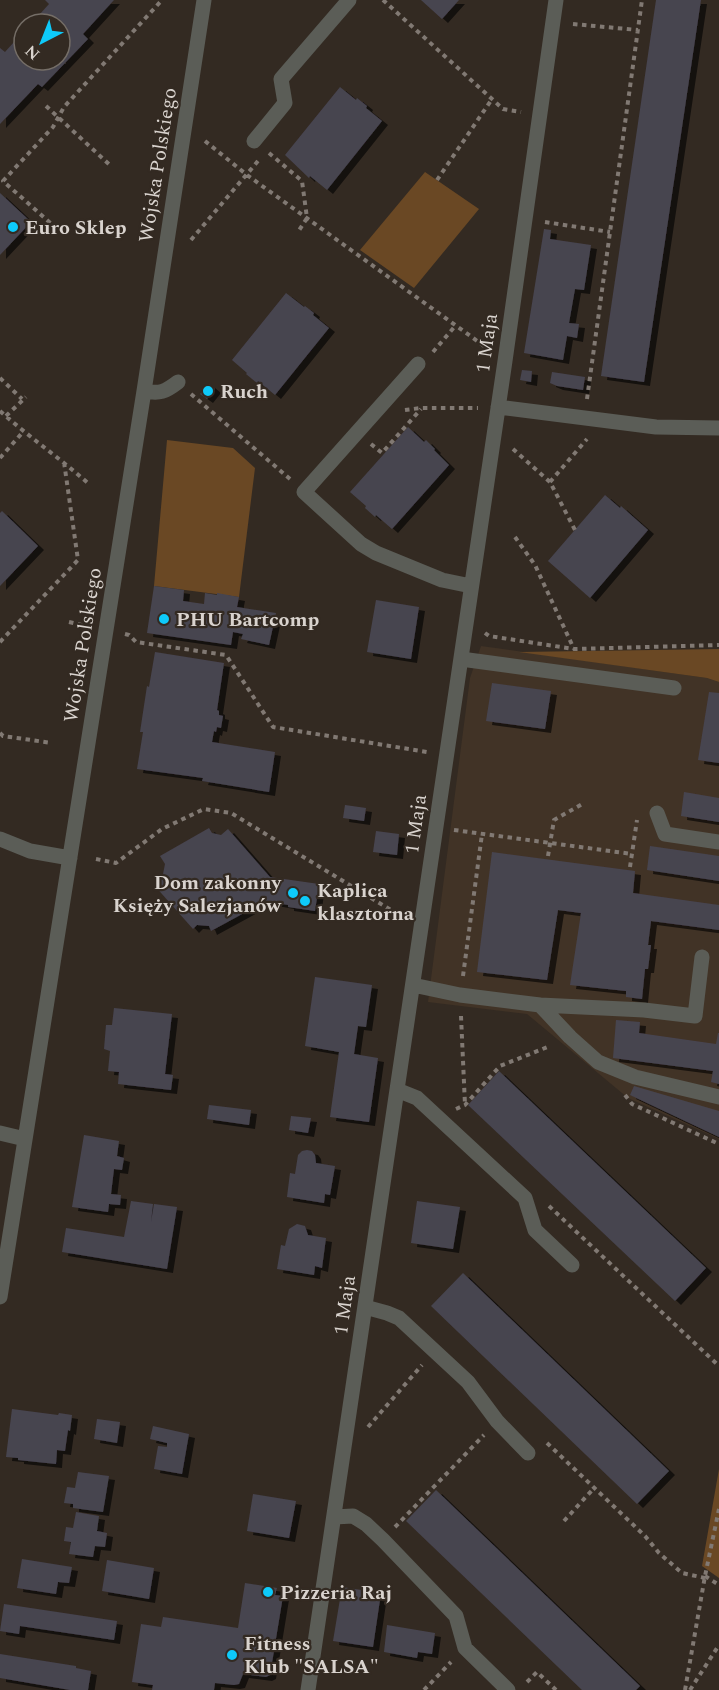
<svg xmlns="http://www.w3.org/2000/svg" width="719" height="1690" font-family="Spectral,serif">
	<defs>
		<filter id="shadow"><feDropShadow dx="6" dy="4" stdDeviation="0" flood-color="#0009"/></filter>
	</defs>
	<rect width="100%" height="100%" fill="#332a22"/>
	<path fill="#413326" d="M481 646 707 678 719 682V1139L628 1098 527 1014 428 1002 470 678Z"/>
	<path fill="#6a4824" d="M425 172 479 209 414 288 360 250Z
		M167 440 233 448 255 468 239 597 154 586Z
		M719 649V682L707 678 519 652Z
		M719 1469V1578L702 1566Z"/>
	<path fill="#474450" filter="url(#shadow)" d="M45 0H114L83 34 88 39 42 87 38 84 0 124V48L5 52 24 31V60H60V24H31L49 4Z
		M421 0H459L442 19Z
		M656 0H701L644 382 601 376Z
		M340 87 356 100 357 98 367 106 366 108 382 121 327 190 310 176 309 178 285 155Z
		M0 193 31 222 0 255Z
		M544 229 551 230 550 239 591 245 584 290 575 289 569 323 579 324 577 338 567 336 563 360 524 353Z
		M286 293 304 307 305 306 314 313 313 315 329 328 275 395 258 381 257 383 246 374 247 373 232 360Z
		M522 370 532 371 531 382 520 380Z
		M552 372 585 377 583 390 557 386 550 383Z
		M209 384 215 389 207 399 200 394Z
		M408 427 424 442 426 440 435 449 434 450 449 465 392 529 376 515 375 517 365 508 366 506 350 492Z
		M605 495 620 508 621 506 648 530 590 598 548 561Z
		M2 511 38 546 0 586V513Z
		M154 586 184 590 183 601 204 604 205 593 217 595V593L239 597 237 607 276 613 269 645 241 639 243 634 233 632 231 645 147 633Z
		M376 600 419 607 411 659 367 652Z
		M155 652 224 663 217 710 219 711V715L223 716 221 728 217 727 216 732 214 731 212 742 275 752 269 792 202 781 203 778 137 769 143 732H140L147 686 149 687Z
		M492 683 551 691 545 729 486 721Z
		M709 692 719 693V763L698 760Z
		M684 792 719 798V822L681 816Z
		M345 805 366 808 364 821 343 818Z
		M209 828 212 833 221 835 228 829 270 877 319 884 315 911 288 907V905L266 901 211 931 209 926 197 925 193 929 154 885 162 879 165 864 160 856Z
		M376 831 399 834 397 855 373 852Z
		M650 846 719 856V881L647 870Z
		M492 852 635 871 633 893 719 905V930L651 921 648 945H651L648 969H645L642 999 626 997V991L570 985 581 913 558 910 547 980 477 972Z
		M315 977 372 985 366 1027 358 1026 354 1054 378 1058 369 1122 330 1117 339 1052 305 1046Z
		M114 1008 172 1014 165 1074 173 1075 171 1090 118 1084 119 1072 108 1071 110 1051 104 1049 106 1025H112Z
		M616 1020 640 1022 639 1033 716 1044 718 1033H719V1084L711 1082 713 1071 613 1058Z
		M499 1071 706 1268 675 1301 468 1105Z
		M634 1086 719 1111V1137L630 1095Z
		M209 1105 251 1110 249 1125 207 1119Z
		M291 1116 311 1118 308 1133 289 1130Z
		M84 1135 119 1141 117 1156 124 1158 122 1170 114 1169 111 1194 121 1195 120 1205 109 1204 108 1212 72 1207Z
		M307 1150 312 1151 315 1155 316 1163 335 1166 330 1195 325 1194 324 1203 287 1197 290 1173 295 1174 298 1155 302 1151Z
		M131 1201 153 1204 151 1222 154 1204 177 1207 167 1269 62 1252 66 1228 124 1237Z
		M417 1201 460 1207 453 1249 411 1243Z
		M297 1224 305 1226 308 1235 326 1238 322 1268 315 1266 314 1275 277 1269 281 1245 285 1246 289 1229Z
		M463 1273 669 1471 637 1504 431 1306Z
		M12 1409 58 1415 59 1413 72 1415 70 1431 68 1430 65 1451 57 1450 56 1464 18 1460V1458L6 1457Z
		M97 1419 120 1422 117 1443 94 1439Z
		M153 1426 189 1434 182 1474 154 1469 158 1446 167 1447V1443L150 1439Z
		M78 1472 109 1476 103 1512 73 1508V1504L64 1503 67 1487 75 1488Z
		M436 1490 640 1686 636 1690H582L406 1521Z
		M253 1494 296 1501 289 1538 247 1531Z
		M76 1512 99 1516 97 1531 107 1533 105 1547 95 1546 93 1557 69 1554 71 1542 64 1541 66 1527 73 1528Z
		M22 1559 72 1567 69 1583 58 1582 56 1594 17 1588Z
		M107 1560 154 1568 149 1599 102 1591Z
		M245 1583 277 1588 275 1595 283 1596 270 1675 266 1677 243 1674 239 1684 234 1685 215 1683 214 1690H152L153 1685 132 1682 141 1624 161 1627 163 1617 238 1628Z
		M342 1587 381 1593 373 1647 333 1641Z
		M4 1604 117 1621 114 1640 20 1626 19 1634 0 1631Z
		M387 1625 435 1633 432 1654 418 1652 417 1658 384 1652Z
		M0 1654 76 1666V1668L91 1671 88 1690H70L0 1678Z"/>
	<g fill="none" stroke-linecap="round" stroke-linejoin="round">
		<path stroke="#817973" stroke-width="4" stroke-dasharray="4.5 4.5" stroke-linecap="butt" d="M383 0 503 109 521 112
			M573 24 638 30
			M46 106 112 167
			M205 141 247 175 487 348
			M269 153 302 181 307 218 298 232
			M437 180 492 99
			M545 222 610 232
			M57 229 3 181 53 127 64 107 162 0
			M191 240 258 161
			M433 352 456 325
			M0 378 22 399
			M191 394 290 479
			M587 399 642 0
			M405 410 421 408H478
			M0 411C29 437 61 459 90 485
			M6 416 26 397
			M371 444 382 453 421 409
			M513 449 550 482 575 530
			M0 458 23 432
			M550 482 587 439
			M515 537 535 565 574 649
			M69 622 86 626
			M485 633 489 636 574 649 719 645
			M125 634 129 635 136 642 226 655 273 727 427 752
			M0 642 78 560 64 462
			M0 733 3 736 52 743
			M454 830 632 854
			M548 856 554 820 584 803
			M96 859 116 863 162 829 204 809 231 813 404 918
			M630 867 637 820
			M463 976 482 834
			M461 1016 465 1105
			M625 1095 632 1104 719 1144
			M456 1109 465 1105 500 1066 550 1046
			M549 1206 719 1366
			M368 1427 422 1365
			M547 1443 645 1536 659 1553 682 1573 705 1578
			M564 1521 594 1488
			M395 1527 484 1435
			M705 1576 719 1585
			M527 1682 537 1672 556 1690
			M424 1690 451 1662
			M685 1690 705 1576 719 1509
			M690 1690 719 1645"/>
		<path stroke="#5b5d57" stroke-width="15" d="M254 141 285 103 281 79 349 0
			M418 364 304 492 361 544 376 553 442 580 471 586
			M144 391C160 394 165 392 178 382
			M498 407 656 427 719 428
			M461 659 674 688
			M657 813 665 834 719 842
			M0 839 30 851 70 858
			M413 985 460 995 540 1005 570 1037 598 1062 635 1077 719 1097
			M540 1005 644 1010 695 1016 702 957
			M397 1090 417 1098 525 1198 535 1230 572 1265
			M0 1133 25 1139
			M0 1297 144 391 204 0
			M365 1307 387 1313 399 1318 468 1382 497 1421 528 1453
			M334 1517 353 1516 366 1524 383 1540 456 1616 465 1648 508 1690
			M308 1690 505 361 556 0"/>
	</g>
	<g fill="#0ecafa" stroke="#332a22" stroke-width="2">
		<circle cx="13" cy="227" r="6"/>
		<circle cx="208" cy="391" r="6"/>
		<circle cx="164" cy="619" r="6"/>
		<circle cx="293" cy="893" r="6"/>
		<circle cx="305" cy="901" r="6"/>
		<circle cx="268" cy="1592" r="6"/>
		<circle cx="232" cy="1655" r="6"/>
	</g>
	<g text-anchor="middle" stroke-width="4.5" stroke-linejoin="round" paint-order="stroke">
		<g font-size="20" fill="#d9d3ce" stroke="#332a22">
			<text transform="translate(157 165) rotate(-81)" y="7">Wojska Polskiego</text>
			<text transform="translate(486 343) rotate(-82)" y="7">1 Maja</text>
			<text transform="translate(82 645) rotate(-81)" y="7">Wojska Polskiego</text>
			<text transform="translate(415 824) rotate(-82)" y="7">1 Maja</text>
			<text transform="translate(344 1305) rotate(-82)" y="7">1 Maja</text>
		</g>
		<g font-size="20" font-weight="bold" fill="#d9d3ce" stroke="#332a22" text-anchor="start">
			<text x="25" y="234">Euro Sklep</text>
			<text x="220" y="398">Ruch</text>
			<text x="176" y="626">PHU Bartcomp</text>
			<text x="281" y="889" text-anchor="end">Dom zakonny<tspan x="281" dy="23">Księży Salezjanów</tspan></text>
			<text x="317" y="897">Kaplica<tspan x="317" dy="23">klasztorna</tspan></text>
			<text x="280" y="1599">Pizzeria Raj</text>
			<text x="244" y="1650">Fitness<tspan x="244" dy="23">Klub "SALSA"</tspan></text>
		</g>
	</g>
	<g transform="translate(42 42) rotate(222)"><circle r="28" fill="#332a22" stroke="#756e67" stroke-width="1.5"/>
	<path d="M0-4.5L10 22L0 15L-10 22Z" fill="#0ecafa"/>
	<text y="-9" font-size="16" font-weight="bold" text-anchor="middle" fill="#d9d3ce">N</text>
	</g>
</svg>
